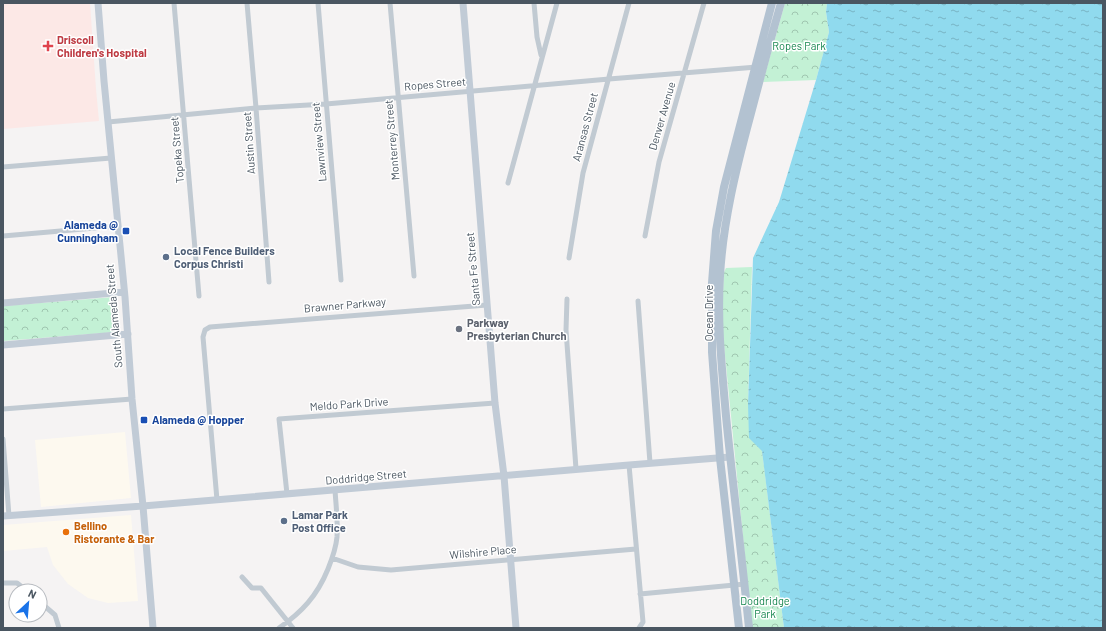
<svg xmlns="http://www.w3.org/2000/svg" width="1106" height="631" font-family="Barlow,sans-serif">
	<defs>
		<pattern id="forest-crowns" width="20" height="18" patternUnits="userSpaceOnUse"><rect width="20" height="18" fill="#c3f1d5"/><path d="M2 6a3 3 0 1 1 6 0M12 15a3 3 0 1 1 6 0" fill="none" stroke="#a0c6b0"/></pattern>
		<pattern id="water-ripples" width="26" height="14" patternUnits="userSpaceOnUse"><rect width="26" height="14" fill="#90daee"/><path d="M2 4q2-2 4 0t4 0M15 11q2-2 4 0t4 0" fill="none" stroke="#78b4c4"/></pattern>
	</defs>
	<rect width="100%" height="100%" fill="#f5f3f3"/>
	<path fill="#fdf9ef" d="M125 432 131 498 41 507 35 440Z
		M131 515 138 601 108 603 88 598 68 584 53 565 47 547 3 551V525Z"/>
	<path fill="#fce8e6" d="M3 3H90L96 89 99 121 3 129Z"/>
	<path fill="url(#forest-crowns)" d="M785 3H827L826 12 829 32 816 80 763 82Z
		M752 267 748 404 762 450 784 628H752L723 335 722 309 724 272 726 268Z
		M114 297 117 299 120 328 119 330 117 332 3 341V306Z"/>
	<path fill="url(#water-ripples)" d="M827 3H1103V628H784L762 451 749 438 748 404 753 258 779 202 816 80 829 32 826 12Z"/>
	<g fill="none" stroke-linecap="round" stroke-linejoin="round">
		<path stroke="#c1cad2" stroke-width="5" d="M174 3 199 296
			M247 3 256 108 269 282
			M318 3 341 280
			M390 3 414 276
			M534 3 537 37 541 55
			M108 122 256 108 326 104 609 79 757 67
			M3 167 111 158
			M508 183 557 3
			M3 236 118 226
			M645 236 659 162 704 3
			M569 258 583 173 629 3
			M567 299 566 330 576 469
			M638 301 650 463
			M3 409 132 399
			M3 439 9 516
			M629 465 643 622 639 628
			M287 494 279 419 495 403
			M217 500 203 337 205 330 210 327 487 305
			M332 558 358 567 391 570 636 549
			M242 577 252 588H261L293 628
			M3 583H17L27 591
			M640 594 745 584
			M40 602 55 615 59 628
			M279 628C302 612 317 596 328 569 332 559 336 548 337 537 338 521 336 506 335 490"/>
		<path stroke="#c1cbd6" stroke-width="7" d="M98 3 104 81 125 297 132 399 143 506 153 628
			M463 3 495 403 504 476 516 628
			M3 303 124 292
			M3 345 128 334
			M3 516 143 506 629 465 730 457"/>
		<path stroke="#b3c2d1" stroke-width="8" d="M739 628 720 458 712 352V283L716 231 724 187 772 3
			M749 628C742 557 733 487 726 416 722 369 717 323 720 276 723 222 736 169 750 117 760 79 770 41 781 3"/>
	</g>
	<path fill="#e0444e" stroke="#fff" stroke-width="1.5" d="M46 40h4v4h4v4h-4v4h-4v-4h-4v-4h4z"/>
	<g fill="#1a4fb4" stroke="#fff" stroke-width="1.5">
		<rect x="122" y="227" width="8" height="8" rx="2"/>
		<rect x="140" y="416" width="8" height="8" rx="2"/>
	</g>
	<g fill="#5c6f8a" stroke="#fff" stroke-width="1.5">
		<circle cx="166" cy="257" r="4"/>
		<circle cx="284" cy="521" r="4"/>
	</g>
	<circle fill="#6b7280" stroke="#fff" stroke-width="1.5" cx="459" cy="329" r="4"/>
	<circle fill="#e8710a" stroke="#fff" stroke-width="1.5" cx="66" cy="532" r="4"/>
	<g text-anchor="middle" stroke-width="3" stroke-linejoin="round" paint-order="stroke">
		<g font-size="11" font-weight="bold" fill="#be3a42" stroke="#fff" text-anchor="start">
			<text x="57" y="44">Driscoll<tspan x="57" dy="13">Children's Hospital</tspan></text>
		</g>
		<g font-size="11" fill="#17864f" stroke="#fff">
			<text x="799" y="50">Ropes Park</text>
			<text x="765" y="605">Doddridge<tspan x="765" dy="13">Park</tspan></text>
		</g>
		<g font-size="11" fill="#4a5661" stroke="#fff">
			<text transform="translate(435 84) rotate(-5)" y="4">Ropes Street</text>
			<text transform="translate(662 116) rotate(-74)" y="4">Denver Avenue</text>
			<text transform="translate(585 127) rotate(-75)" y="4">Aransas Street</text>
			<text transform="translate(392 140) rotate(-95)" y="4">Monterrey Street</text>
			<text transform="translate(319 142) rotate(-95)" y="4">Lawnview Street</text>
			<text transform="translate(249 143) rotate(-94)" y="4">Austin Street</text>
			<text transform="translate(177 150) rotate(-95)" y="4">Topeka Street</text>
			<text transform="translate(473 269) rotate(-95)" y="4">Santa Fe Street</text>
			<text transform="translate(345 305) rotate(-5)" y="4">Brawner Parkway</text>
			<text transform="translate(709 313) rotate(-90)" y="4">Ocean Drive</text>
			<text transform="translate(114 316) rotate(-95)" y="4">South Alameda Street</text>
			<text transform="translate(349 404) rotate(-4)" y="4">Meldo Park Drive</text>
			<text transform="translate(366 477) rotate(-5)" y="4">Doddridge Street</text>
			<text transform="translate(483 552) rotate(-5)" y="4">Wilshire Place</text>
		</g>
		<g font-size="11" font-weight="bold" fill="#164399" stroke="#fff" text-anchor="end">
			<text x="118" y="229">Alameda @<tspan x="118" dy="13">Cunningham</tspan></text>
			<text x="152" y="424" text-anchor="start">Alameda @ Hopper</text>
		</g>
		<g font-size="11" font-weight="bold" fill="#4e5e75" stroke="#fff" text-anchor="start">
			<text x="174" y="255">Local Fence Builders<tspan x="174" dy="13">Corpus Christi</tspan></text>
			<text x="292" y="519">Lamar Park<tspan x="292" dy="13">Post Office</tspan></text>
		</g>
		<g font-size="11" font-weight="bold" fill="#5b616d" stroke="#fff" text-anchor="start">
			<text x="467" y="327">Parkway<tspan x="467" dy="13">Presbyterian Church</tspan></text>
		</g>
		<g font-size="11" font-weight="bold" fill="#c56008" stroke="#fff" text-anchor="start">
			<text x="74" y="530">Bellino<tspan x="74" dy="13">Ristorante &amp; Bar</tspan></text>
		</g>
	</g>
	<rect width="1106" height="631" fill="none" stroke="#4a5661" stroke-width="8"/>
	<g transform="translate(28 603) rotate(26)"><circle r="19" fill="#ffffff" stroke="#b7bbc0"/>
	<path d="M0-3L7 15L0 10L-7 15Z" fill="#1a73e8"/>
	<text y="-6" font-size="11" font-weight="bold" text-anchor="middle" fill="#4a5661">N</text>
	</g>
</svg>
